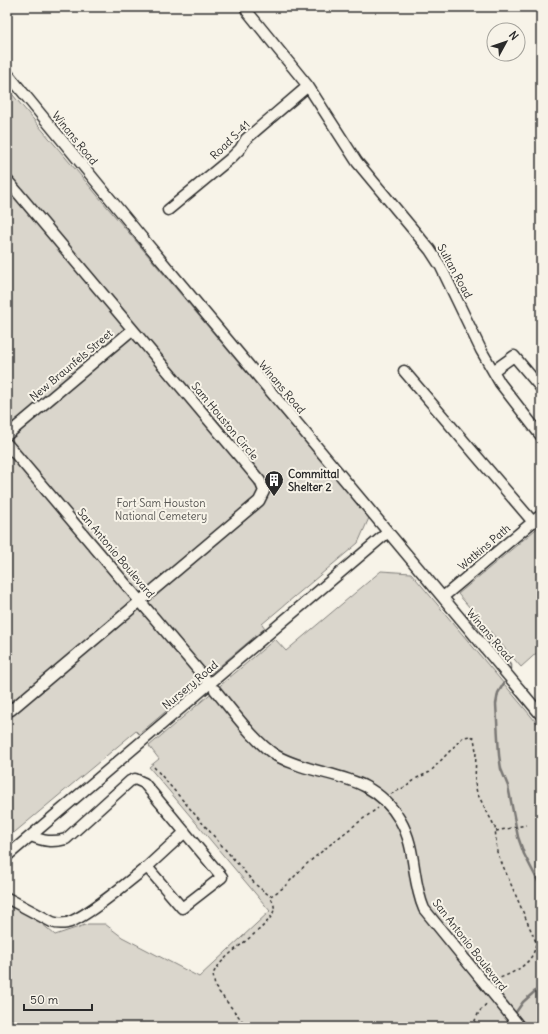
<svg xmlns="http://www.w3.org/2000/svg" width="548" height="1034" font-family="Delius,sans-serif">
	<rect width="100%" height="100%" fill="#f7f3e8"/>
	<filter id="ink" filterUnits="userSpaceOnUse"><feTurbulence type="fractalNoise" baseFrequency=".025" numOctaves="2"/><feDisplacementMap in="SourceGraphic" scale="8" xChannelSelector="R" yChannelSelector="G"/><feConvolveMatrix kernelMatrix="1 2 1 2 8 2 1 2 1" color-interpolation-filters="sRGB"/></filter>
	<g filter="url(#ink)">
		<path fill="#dad6cc" stroke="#82807c" d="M7 88 369 518 358 543 262 624 265 628 139 734 136 731 15 832 7 836Z
			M541 525V649L521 667 458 594Z
			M381 571 411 573 541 728V1027H7V903L40 922 55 935 88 924H105L122 937 199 977 270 911 149 767 159 759 149 746 275 639 286 651Z"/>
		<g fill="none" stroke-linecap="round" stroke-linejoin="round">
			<path stroke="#7a7874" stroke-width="2.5" d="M467 614 511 665V669
				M504 683 498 693 496 704 499 755 501 769 508 786 518 837 524 854 541 887
				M514 1015 523 1002 541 986
				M505 1027 510 1020"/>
			<g stroke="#2b2b2b" stroke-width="13">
				<path id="minor" d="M246 7 247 11 308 86 357 162 430 250 441 267 481 350 500 383 541 436
					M7 73 139 234 541 715
					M7 180 260 481 264 491 259 501 11 710 7 706
					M168 210 231 158 240 149 246 139 308 86
					M404 371 533 522
					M493 371 514 356 541 388
					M7 435 132 330
					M7 444 205 678
					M443 597 541 515
					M215 690C231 709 256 744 277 756 321 780 370 769 400 820 417 849 411 879 424 909L520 1027
					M31 836C43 841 52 843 66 839L130 781 135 779 144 783 222 877 182 908 147 867 185 832
					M7 856 388 532
					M7 898 52 922C57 924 61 924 67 923 86 918 129 881 147 867"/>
			</g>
			<path stroke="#2b2b2b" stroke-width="1.5" stroke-dasharray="3 3" stroke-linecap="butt" d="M154 767 256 885 270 896C286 889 296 873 309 862 332 843 354 825 378 808
				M391 794 407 786 417 778 430 772 463 737 471 736 474 738 476 751 475 783 477 793 495 827 497 852 536 942C535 963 514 973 497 979L488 972
				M496 831 526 825
				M7 1018 15 1027
				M247 1027 215 987 213 974C224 951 269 930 274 910 275 905 272 900 270 896
				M472 1027 479 1012 488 1002"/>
			<use href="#minor" stroke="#f7f3e8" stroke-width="10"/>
		</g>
	</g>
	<defs>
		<g id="building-pin" transform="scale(1)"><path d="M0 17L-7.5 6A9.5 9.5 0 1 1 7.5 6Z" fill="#2b2b2b" stroke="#f7f3e8"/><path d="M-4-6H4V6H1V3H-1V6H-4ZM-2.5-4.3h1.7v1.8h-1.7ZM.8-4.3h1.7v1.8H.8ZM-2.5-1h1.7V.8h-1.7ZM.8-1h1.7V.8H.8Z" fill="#fff"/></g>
	</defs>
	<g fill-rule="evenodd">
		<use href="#building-pin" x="274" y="480"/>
	</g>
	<g text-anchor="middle" stroke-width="4" stroke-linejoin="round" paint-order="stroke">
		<g font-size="11" fill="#2b2b2b" stroke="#f7f3e8">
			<text transform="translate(75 138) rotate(51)" y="4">Winans Road</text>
			<text transform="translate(230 140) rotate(-44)" y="4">Road S-41</text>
			<text transform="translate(455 271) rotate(61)" y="4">Sultan Road</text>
			<text transform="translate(71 365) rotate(-40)" y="4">New Braunfels Street</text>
			<text transform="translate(282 387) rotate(50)" y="4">Winans Road</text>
			<text transform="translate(225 421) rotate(50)" y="4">Sam Houston Circle</text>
			<text transform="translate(484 547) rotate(-40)" y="4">Watkins Path</text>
			<text transform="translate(116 553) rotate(50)" y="4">San Antonio Boulevard</text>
			<text transform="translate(490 635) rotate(50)" y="4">Winans Road</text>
			<text transform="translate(190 685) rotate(-40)" y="4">Nursery Road</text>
			<text transform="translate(470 945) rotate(52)" y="4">San Antonio Boulevard</text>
		</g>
		<g font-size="11" font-weight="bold" fill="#2b2b2b" stroke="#f7f3e8" text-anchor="start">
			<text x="288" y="478">Committal<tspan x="288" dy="13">Shelter 2</tspan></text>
		</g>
		<g font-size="11" fill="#575653" stroke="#f7f3e8">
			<text x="161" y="507">Fort Sam Houston<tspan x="161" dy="13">National Cemetery</tspan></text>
		</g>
	</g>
	<rect width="548" height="1034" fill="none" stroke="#f7f3e8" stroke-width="24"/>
	<rect x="12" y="12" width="524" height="1010" fill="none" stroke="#2b2b2b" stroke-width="1.5" filter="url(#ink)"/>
	<g transform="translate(506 42) rotate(50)"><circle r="19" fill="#f7f3e8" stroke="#a5a39c"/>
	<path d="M0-3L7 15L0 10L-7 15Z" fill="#2b2b2b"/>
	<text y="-6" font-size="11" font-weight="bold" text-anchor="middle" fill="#2b2b2b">N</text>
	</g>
	<path d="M24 1004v6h68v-6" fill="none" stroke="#2b2b2b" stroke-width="2"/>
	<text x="30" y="1004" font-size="12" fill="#2b2b2b" stroke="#f7f3e8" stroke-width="3" paint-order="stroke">50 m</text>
</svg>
